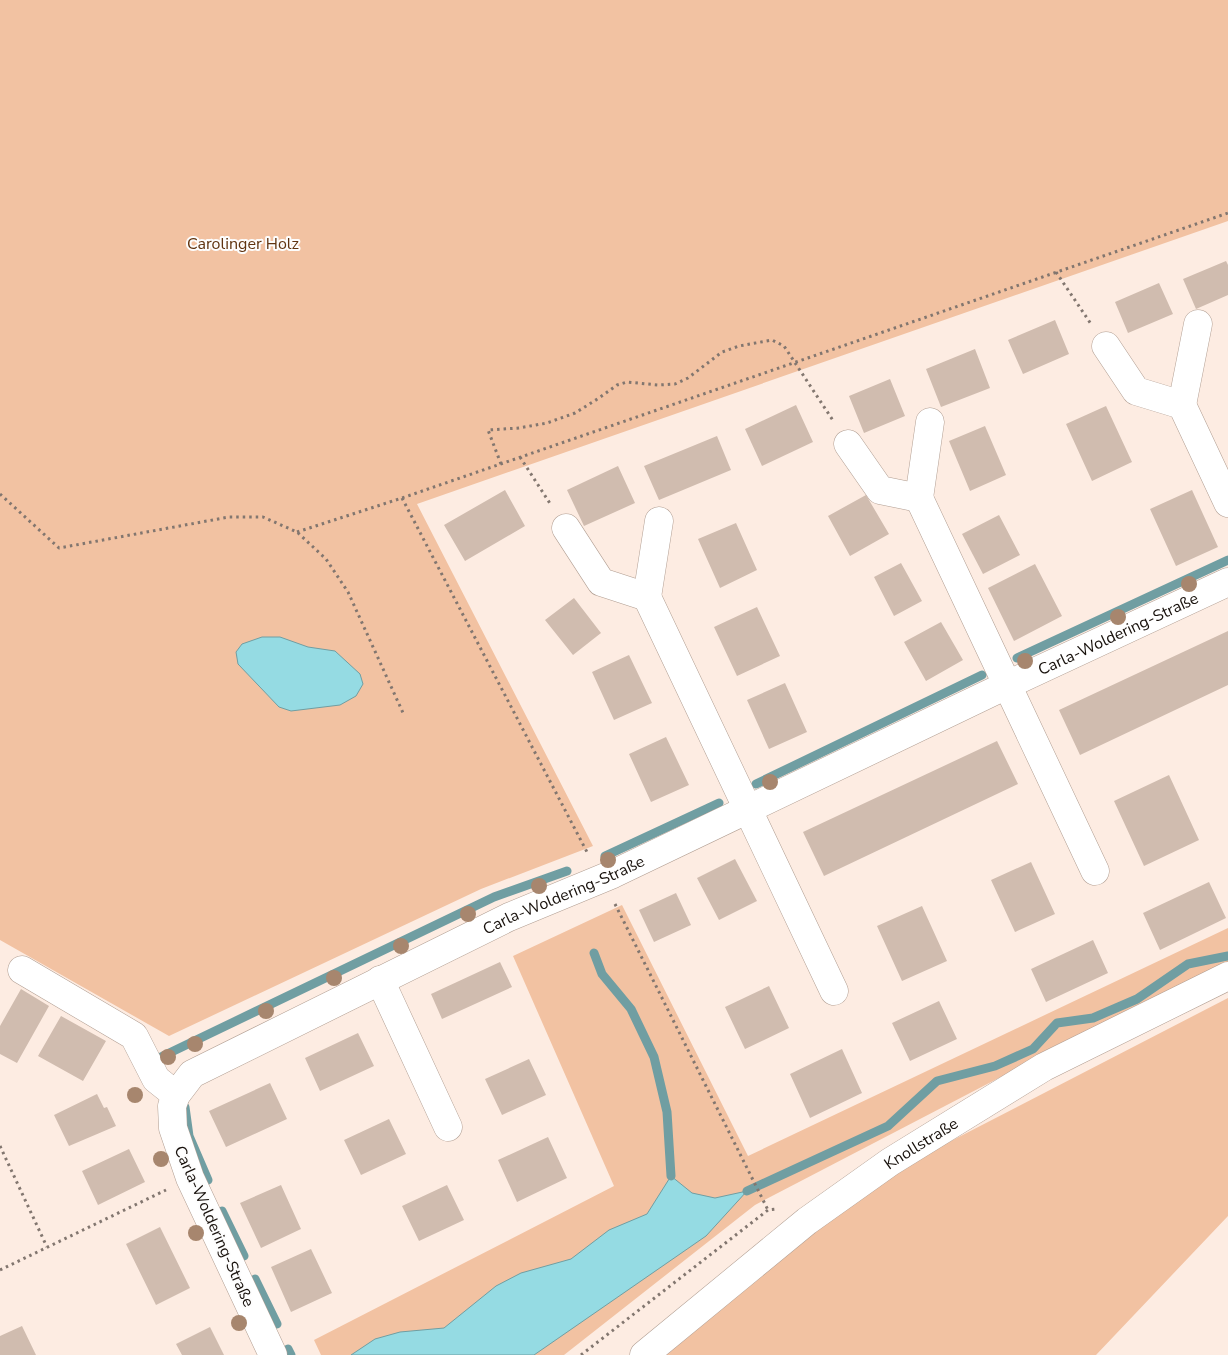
<svg xmlns="http://www.w3.org/2000/svg" width="1228" height="1355" font-family="'Nunito Sans',sans-serif">
	<rect width="100%" height="100%" fill="#fdece2"/>
	<path fill="#f2c2a2" d="M0 0H1228V221L417 504 593 846 481 889 169 1036 0 940Z
		M622 905 748 1156 1228 928V966L1039 1057 755 1205 564 1355H321L314 1340 614 1186 513 956Z
		M1228 998V1216L1096 1355H656L887 1174Z"/>
	<path fill="#95dbe3" stroke="#709ea2" d="M262 637H280L308 647 335 651 360 674 363 684 356 696 340 705 291 711 279 707 238 664 236 652 242 644Z
		M671 1176 692 1193 715 1198 747 1191 706 1236 534 1355H351L375 1339 400 1332 444 1328 496 1286 521 1273 571 1259 609 1230 647 1214Z"/>
	<g fill="none" stroke-linecap="round" stroke-linejoin="round">
		<path stroke="#709ea2" stroke-width="9" d="M1017 658 1228 560
			M756 784 982 675
			M605 856 719 803
			M594 953 602 974 631 1009 654 1057 667 1112 671 1176
			M161 1057 494 897 567 871
			M185 1107 189 1136 208 1180
			M747 1191 888 1126 937 1081 995 1066 1033 1049 1057 1023 1093 1018 1137 999 1188 964 1228 956
			M222 1211 244 1256
			M255 1279 277 1324
			M288 1349 291 1355"/>
	</g>
	<path fill="#d0bcaf" d="M1226 261 1228 265V295L1196 309 1183 279Z
		M1159 283 1173 314 1128 333 1115 302Z
		M1055 320 1069 354 1023 374 1008 340Z
		M975 349 990 388 941 407 926 369Z
		M890 379 905 416 864 433 849 396Z
		M796 405 813 442 762 466 745 429Z
		M1106 406 1132 462 1092 481 1066 424Z
		M985 426 1006 475 970 491 949 441Z
		M717 436 731 470 659 500 644 466Z
		M618 466 635 503 584 526 567 490Z
		M505 490 525 526 465 561 444 525Z
		M1192 490 1218 547 1176 566 1150 509Z
		M866 495 889 534 850 556 828 516Z
		M999 515 1020 555 983 574 962 534Z
		M736 523 757 570 720 588 698 539Z
		M901 563 922 601 894 616 874 577Z
		M1035 564 1062 616 1014 641 988 588Z
		M574 598 601 633 573 655 545 620Z
		M757 607 780 656 737 676 714 627Z
		M941 622 963 660 926 681 904 642Z
		M1228 631V685L1080 755 1059 710Z
		M629 655 652 703 614 720 592 672Z
		M785 683 807 732 769 749 747 700Z
		M666 737 689 785 651 802 629 754Z
		M997 741 1018 784 824 876 803 832Z
		M1169 775 1199 840 1144 866 1114 801Z
		M735 859 757 901 719 920 697 878Z
		M1031 862 1055 914 1015 932 991 880Z
		M1209 882 1226 918 1160 950 1143 913Z
		M676 893 691 925 654 942 639 910Z
		M922 906 947 961 902 981 877 926Z
		M1093 940 1108 973 1046 1002 1031 969Z
		M500 962 512 987 442 1019 431 994Z
		M769 986 789 1028 745 1049 725 1007Z
		M21 989 49 1006 17 1063 0 1054V1026Z
		M939 1001 957 1039 910 1061 892 1023Z
		M61 1016 106 1041 83 1081 38 1056Z
		M358 1033 374 1066 320 1091 305 1058Z
		M842 1049 862 1093 810 1118 790 1074Z
		M529 1059 546 1095 502 1115 485 1079Z
		M270 1083 287 1119 226 1147 209 1111Z
		M97 1094 104 1108 107 1107 116 1126 69 1146 54 1115Z
		M389 1119 406 1154 361 1175 344 1140Z
		M548 1137 567 1178 517 1202 498 1160Z
		M129 1149 145 1182 98 1205 82 1171Z
		M281 1185 301 1229 261 1248 240 1203Z
		M447 1185 464 1220 419 1241 402 1206Z
		M160 1227 190 1288 156 1305 126 1244Z
		M311 1249 332 1293 291 1312 271 1267Z
		M22 1326 36 1355H0V1336Z
		M210 1327 224 1355H182L176 1344Z"/>
	<g fill="none" stroke-linecap="round" stroke-linejoin="round">
		<g stroke="#b19e92" stroke-width="29">
			<g id="minor">
				<path d="M1106 346 1136 391 1182 405"/>
				<path d="M1182 405 1228 503"/>
				<path d="M1182 405 1198 324"/>
				<path d="M848 444 880 490 919 498"/>
				<path d="M919 498 1095 871"/>
				<path d="M919 498 930 422"/>
				<path d="M566 528 601 582 647 597"/>
				<path d="M647 597 834 991"/>
				<path d="M647 597 659 521"/>
				<path d="M22 970 134 1036 156 1079 176 1095"/>
				<path d="M380 980 448 1127"/>
				<path id="s1" d="M273 1355 190 1178 173 1128 172 1106 176 1095 192 1074 509 917 613 874 1007 685 1228 582"/>
				<path id="s2" d="M644 1355 807 1221 890 1162 1044 1067 1228 976"/>
			</g>
		</g>
		<path stroke="#82766f" stroke-width="3" stroke-dasharray="2.5 4" stroke-linecap="butt" d="M1056 272 1091 324
			M520 457 551 505
			M501 464 488 430 519 428 547 423 575 413 599 398 617 385 627 382 658 385 675 384 688 378 722 352 739 346 772 340 784 346 834 422
			M0 494 59 548 229 517H263L297 532 326 559 348 592 404 715
			M402 498 588 854
			M297 532 402 498 1228 213
			M615 904 768 1210
			M0 1146 47 1247
			M0 1270 166 1190
			M581 1355 768 1210 778 1209"/>
		<use href="#minor" stroke="#fff" stroke-width="28"/>
	</g>
	<g fill="#a7866e">
		<circle cx="1189" cy="584" r="8"/>
		<circle cx="1118" cy="617" r="8"/>
		<circle cx="1025" cy="661" r="8"/>
		<circle cx="770" cy="782" r="8"/>
		<circle cx="608" cy="860" r="8"/>
		<circle cx="539" cy="886" r="8"/>
		<circle cx="468" cy="914" r="8"/>
		<circle cx="401" cy="946" r="8"/>
		<circle cx="334" cy="978" r="8"/>
		<circle cx="266" cy="1011" r="8"/>
		<circle cx="195" cy="1044" r="8"/>
		<circle cx="168" cy="1057" r="8"/>
		<circle cx="135" cy="1095" r="8"/>
		<circle cx="161" cy="1159" r="8"/>
		<circle cx="196" cy="1233" r="8"/>
		<circle cx="239" cy="1323" r="8"/>
	</g>
	<g text-anchor="middle" stroke-width="4" stroke-linejoin="round" paint-order="stroke">
		<g font-size="16" fill="#60330f" stroke="#fdfdfd">
			<text x="243" y="249">Carolinger Holz</text>
		</g>
		<g font-size="16" fill="#18110c" stroke="#fdfdfd">
			<text dy="6" stroke="none"><textPath href="#s1" startOffset="1334">Carla-Woldering-Straße</textPath></text>
			<text dy="6" stroke="none"><textPath href="#s1" startOffset="721">Carla-Woldering-Straße</textPath></text>
			<text dy="6" stroke="none"><textPath href="#s2" startOffset="349">Knollstraße</textPath></text>
			<text transform="translate(215 1226) rotate(66)" y="6">Carla-Woldering-Straße</text>
		</g>
	</g>
</svg>
